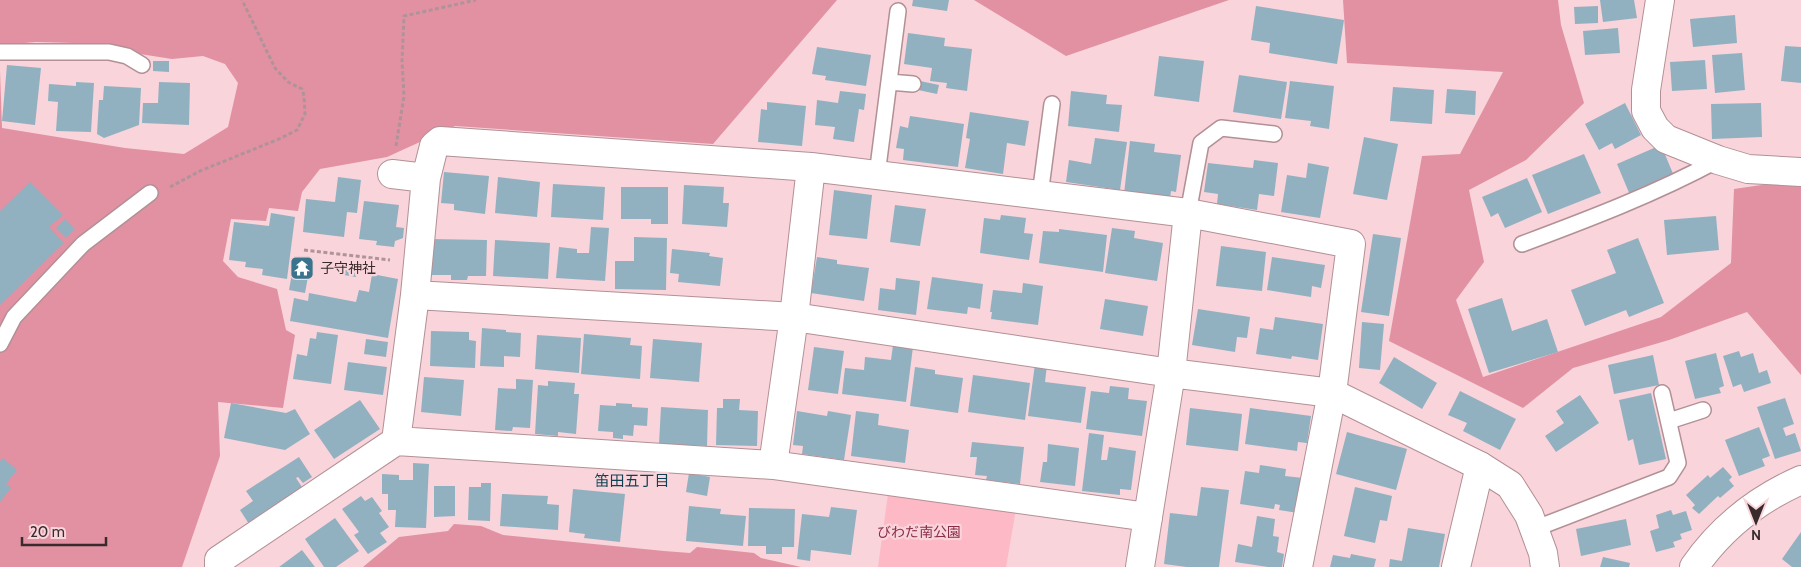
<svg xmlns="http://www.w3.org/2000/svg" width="1801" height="567" font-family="Cabin,'Noto Sans JP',sans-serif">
	<rect width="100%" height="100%" fill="#f9d4da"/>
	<path fill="#fdb9c6" d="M888 494 1016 509 1006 567H878Z"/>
	<path fill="#e191a2" d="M0 0H837L713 144 455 126 387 157 320 169 302 192 298 211 269 208 266 221 231 219 223 261 238 277 277 289 286 330 295 335 283 408 218 402 220 456 182 567H0V71L2 128 125 148 184 154 228 127 238 83 225 64 203 56 172 59 140 54 111 44 36 42 0 45Z
		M974 0H1229L1066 56Z
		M1343 0H1558L1561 25 1584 103 1526 160 1469 190 1484 262 1456 300 1483 377 1661 317 1731 263 1734 189 1801 179V375L1747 312 1669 340 1573 368 1523 408 1389 341 1422 156 1460 154 1503 72 1347 63Z
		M454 524 481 526 503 535 664 551 690 553 697 547 754 553 761 558 801 567H363L399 537 448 531Z"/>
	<path fill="#91b1c0" d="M913 0H949L947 11 912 6Z
		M1600 0H1634L1637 18 1603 22Z
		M1256 6 1344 20 1337 64 1269 53 1270 43 1251 40Z
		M1598 6V23L1575 24 1574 7Z
		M1735 15 1737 43 1693 47 1690 19Z
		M1618 28 1620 53 1585 55 1583 31Z
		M908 33 945 38 944 46 972 49 967 91 946 88 947 83 930 81 932 68 904 64Z
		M1785 46 1801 47V83L1781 81Z
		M817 47 871 55 866 86 825 80 826 76 812 74Z
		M1742 53 1745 90 1715 93 1712 55Z
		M1159 56 1204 61 1199 102 1154 96Z
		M1705 60 1707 89 1672 91 1670 62Z
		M153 61H169V72L153 71Z
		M7 65 41 68 35 125 2 121Z
		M1239 75 1287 82 1281 119 1233 112Z
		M920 81 939 85 937 94 918 90Z
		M1290 81 1334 86 1329 129 1310 126 1311 121 1285 118Z
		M76 82 94 83 91 132 56 131 58 102 48 101 49 84 76 86Z
		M159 82 190 83 189 125 142 123 143 103H158Z
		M104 86 141 88 139 125 104 138 97 134 99 100H103Z
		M1393 87 1434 90 1432 124 1390 121Z
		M1447 89 1476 91 1475 115 1445 113Z
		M840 91 866 94 864 110 859 109 854 142 833 139 835 127 815 125 817 100 838 103Z
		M1071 91 1107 95 1106 104 1122 105 1119 132 1068 126Z
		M767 102 806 106 802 146 758 142 761 109 767 110Z
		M1625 103 1641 135 1615 149 1612 143 1599 150 1585 124Z
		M1761 103 1762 137 1712 139 1711 104Z
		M970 112 1029 121 1025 146 1007 143 1003 174 965 168 970 139 966 138Z
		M910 116 964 124 958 167 903 160 904 149 896 148 900 126 908 128Z
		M1364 137 1398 144 1387 200 1353 194Z
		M1095 138 1127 142 1120 190 1066 182 1069 160 1091 164Z
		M1130 141 1155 144 1154 152 1181 155 1176 192 1171 191 1170 199 1124 194Z
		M1661 145 1674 176 1630 195 1617 164Z
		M1584 154 1601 193 1548 214 1532 175Z
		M1254 160 1278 163 1274 196 1259 194 1257 210 1217 204 1218 194 1204 192 1208 163 1253 168Z
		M1308 163 1329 167 1320 218 1281 212 1287 175 1306 178Z
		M444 172 489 176 485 214 454 210V204L441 203Z
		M338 177 361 180 357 213 347 212 344 237 303 232 306 199 335 202Z
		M498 177 540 182 537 217 495 213Z
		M1527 178 1542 212 1505 228 1498 213 1491 217 1482 197Z
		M30 182 63 215 49 227 64 243 0 305V211Z
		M553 184 605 187 603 220 551 217Z
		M684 185 724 187 723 203H729L727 227 682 224Z
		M621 187H668V224H651V219H621Z
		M834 190 872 195 867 239 829 235Z
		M364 201 399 205 396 227 404 228 403 238 395 241 394 247 376 245 377 241 359 239Z
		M895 205 926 209 920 246 890 242Z
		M271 213 295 217 287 279 262 275 263 269 245 267 246 262 229 260 234 222 269 226Z
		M1001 215 1026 218 1024 233 1033 234 1029 260 980 253 984 218 1000 220Z
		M1716 216 1719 250 1667 255 1664 220Z
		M65 219 75 229 66 238 56 228Z
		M591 227 609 228 605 281 556 278 559 247 577 249V253H589Z
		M1112 228 1135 231 1134 238 1163 243 1157 281 1105 273Z
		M1059 229 1107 235 1103 272 1039 263 1043 231 1059 232Z
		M1373 234 1401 238 1389 316 1361 312Z
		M634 237 667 238 666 290 615 289V261H634Z
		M1638 238 1664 303 1629 317 1626 310 1585 326 1571 290 1616 273 1607 250Z
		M431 239 487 240 486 276H468L467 280H451V275H430Z
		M495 240 550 243 548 279 493 276Z
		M1221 246 1266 252 1262 291 1216 286Z
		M672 249 710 253 709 256 723 258 720 286 678 282 679 274 670 273Z
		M295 257 311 260 305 293 289 290Z
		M817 257 837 260V264L869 268 864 301 811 293Z
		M1272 257 1325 265 1321 288 1312 286 1311 297 1267 290Z
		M339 264 358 267 356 277 338 274Z
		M372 274 398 279 388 338 290 321 294 298 308 301 309 293 356 302 359 290 369 292Z
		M932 277 983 284 980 309 968 307 967 314 927 309Z
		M896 278 920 281 916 315 878 310 880 288 895 290Z
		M1023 283 1043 286 1038 325 991 319 992 312H990L993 290 1022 293Z
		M1502 298 1512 331 1547 319 1558 352 1489 373 1468 309Z
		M1105 299 1148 306 1143 336 1100 329Z
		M1198 309 1250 317 1247 338 1237 337 1235 352 1192 345Z
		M1275 317 1323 324 1318 360 1292 356 1291 359 1256 354 1260 328 1273 330Z
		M1362 322 1384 324 1380 370 1359 368Z
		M482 328 506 330V332L521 333 520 357 504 356V367L480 366Z
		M431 331 469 332V340L476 341 475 368 430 366Z
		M317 332 338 335 331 384 293 379 297 354 307 356 310 338 316 339Z
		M584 334 631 338 630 345 642 346 640 379 581 374Z
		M537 335 581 338 579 373 535 369Z
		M366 339 388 342 386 357 364 354Z
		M653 339 702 343 699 382 650 378Z
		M893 345 913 347 906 402 842 394 845 368 864 370 865 357 891 360Z
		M814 347 844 351 838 394 808 390Z
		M1739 351 1741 357 1753 353 1759 373 1767 370 1771 383 1744 392 1741 384 1733 387 1723 356Z
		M1716 353 1724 386 1719 388 1721 393 1695 399 1685 361Z
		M1653 355 1659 385 1614 394 1608 365Z
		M1394 357 1437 383 1422 409 1379 383Z
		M348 362 387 367 383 395 344 390Z
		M1035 364 1047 365 1045 382 1086 387 1081 423 1028 416Z
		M915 367 935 370V374L963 378 958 413 910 406Z
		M973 375 1030 383 1025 420 968 412Z
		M424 377 464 380 461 416 421 412Z
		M516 379 533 380 530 428 513 427 512 431 495 430 498 388 516 389Z
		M548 381 575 383 574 394H579L576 434 558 432V436L535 434 538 385 548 386Z
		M1110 386 1129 388 1128 399 1147 401 1142 436 1086 429 1091 391 1109 393Z
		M1460 391 1516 419 1500 450 1463 431 1467 423 1448 415Z
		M1651 393 1666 459 1639 465 1633 439 1628 441 1619 400Z
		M1580 395 1599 423 1556 452 1545 436 1564 423 1556 411Z
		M1785 398 1794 424 1783 428 1786 436 1795 433 1801 451 1775 459 1757 407Z
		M723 399H740L739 410 758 411 757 446 716 445 717 408H723Z
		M360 400 380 429 334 459 314 430Z
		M231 403 286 413 295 409 310 434 285 450 224 438Z
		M616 403 632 404V407L648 408 647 426 634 425 633 436 623 435V439L613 438V432L598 431 600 405 616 406Z
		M661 407 708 410 707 446 659 444Z
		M1190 408 1242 414 1238 451 1186 445Z
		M1250 408 1311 416 1307 443 1298 442 1297 451 1245 444Z
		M797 411 827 416 828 411 851 415 844 460 802 454 803 446 793 445Z
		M856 411 879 414 878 425 909 430 905 463 851 456Z
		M1759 427 1770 456 1762 459 1765 466 1739 476 1725 440Z
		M1347 432 1407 449 1396 490 1336 474Z
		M1089 433 1104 435 1101 460H1107L1109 447 1136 451 1131 490 1120 489V495L1082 491Z
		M972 442 1024 447 1020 484 986 480 987 476 975 475 977 457H970Z
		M1048 444 1079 448 1075 486 1040 482 1043 462H1047Z
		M299 457 312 477 303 483 298 477 296 478 302 487 249 524 240 510 253 501 246 491Z
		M3 458 17 470 6 484 11 488 0 502V461Z
		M413 463 429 464 426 528 395 527 396 510H388V494H382V474L399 475V480H413Z
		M1260 465 1286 469 1285 476 1303 478 1298 513 1279 510 1280 505 1275 504 1274 509 1240 504 1245 471 1259 473Z
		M1723 467 1732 477 1729 480 1734 486 1720 498 1718 496 1699 514 1692 508 1695 505 1686 495 1708 475 1710 478Z
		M689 473 710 477 707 496 686 492Z
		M481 483H491L490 521 468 520 469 487H481Z
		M434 486H455V516L434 517Z
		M1201 487 1229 490 1219 567H1187L1164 564 1170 513 1197 516Z
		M1355 487 1392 496 1387 521 1380 520 1375 543 1344 536Z
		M573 489 625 494 620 542 584 538 585 534 569 532Z
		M502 494 548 496 547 504 559 505 558 530 500 526Z
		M361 496 365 501 372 497 382 511 379 513 389 527 380 533 387 542 368 554 354 535 359 532 342 509Z
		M689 506 721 509 720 514 746 516 743 546 686 541Z
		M831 507 857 510 851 555 811 550 810 561 797 559 802 514 829 517Z
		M749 508 795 509 794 547H782V554H766V546H748Z
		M1671 510 1673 515 1686 511 1692 530 1680 534 1682 539 1673 542 1675 547 1656 552 1650 531 1659 528 1656 515Z
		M1257 516 1275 519 1273 536 1279 537 1277 552 1284 554 1282 567H1268L1235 562 1238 544 1252 547Z
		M335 518 359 551 336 567H324L305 539Z
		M1626 519 1631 545 1581 556 1576 529Z
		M1408 528 1445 534 1439 567H1389L1390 559 1402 561Z
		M1801 532V567H1792L1782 559Z
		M302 550 315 567H279Z
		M1351 554 1376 559 1374 567H1330L1333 555 1350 558Z
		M1603 557 1630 563 1629 567H1600Z"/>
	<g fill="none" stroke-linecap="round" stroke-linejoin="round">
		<g stroke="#b29096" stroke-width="18">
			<path id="service" d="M0 52H109L127 56 142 65
				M889 82 913 84
				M877 175 898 11
				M1040 195 1052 104
				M1188 213 1201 143 1221 128 1274 134
				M1522 244C1589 219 1655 194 1718 160
				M0 344 14 317 83 244 150 193
				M1669 421 1703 410
				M1534 529 1669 477 1678 463 1662 393"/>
		</g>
		<g stroke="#b29096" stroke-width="30">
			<path id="minor" d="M1660 0 1646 90V111L1655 128 1666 139 1718 160 1748 169 1801 172
				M392 174 426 178
				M415 295 794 317 1171 373
				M396 441 773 465 1148 517
				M773 465 794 317 811 167
				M219 567V560L396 441 415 295 426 178 434 146 440 141 811 167 1188 213 1351 244 1332 393 1298 567
				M1456 567 1480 466"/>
		</g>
		<g stroke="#b29096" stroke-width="30">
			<path id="tertiary" d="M1171 373 1332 393 1480 466 1510 485 1529 515 1543 553 1545 567
				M1140 567 1171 373 1188 213
				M1694 567C1721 528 1758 499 1801 480"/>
		</g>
		<path stroke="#b09398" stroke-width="3" stroke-dasharray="4 2.5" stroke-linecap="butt" d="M396 146 404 96 402 61 404 16 476 0
			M170 187 200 171 279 139 297 130 305 114 304 96 302 89 288 82 275 68 242 0
			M304 250 390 260"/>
		<use href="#service" stroke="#fff" stroke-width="15"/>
		<use href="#minor" stroke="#fff" stroke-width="28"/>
		<use href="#tertiary" stroke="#fff" stroke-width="28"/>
	</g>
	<defs>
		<g id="temple-square" transform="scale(1.25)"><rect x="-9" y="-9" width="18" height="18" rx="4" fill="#39738c" stroke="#f9d4da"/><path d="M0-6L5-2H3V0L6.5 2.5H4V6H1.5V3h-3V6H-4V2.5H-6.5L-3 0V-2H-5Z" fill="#fff"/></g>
	</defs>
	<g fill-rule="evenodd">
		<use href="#temple-square" x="302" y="268"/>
	</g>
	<g text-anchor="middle" stroke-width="4.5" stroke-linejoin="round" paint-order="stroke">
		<g font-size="14" fill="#392b2d" stroke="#f9d4da" text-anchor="start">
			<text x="320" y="273">子守神社</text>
		</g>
		<g font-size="14" fill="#8a2d48" stroke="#f9d4da">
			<text x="919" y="537">びわだ南公園</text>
		</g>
		<g font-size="15" fill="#0e3f52" stroke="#f9d4da">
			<text x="632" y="486">笛田五丁目</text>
		</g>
	</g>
	<g transform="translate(1756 522) rotate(180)" stroke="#f9d4da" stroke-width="4" paint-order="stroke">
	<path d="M0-4L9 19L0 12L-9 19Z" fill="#392b2d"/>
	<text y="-8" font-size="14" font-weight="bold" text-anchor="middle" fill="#392b2d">N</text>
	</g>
	<path d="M22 537v8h84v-8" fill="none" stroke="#392b2d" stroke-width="2.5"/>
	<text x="30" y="537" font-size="15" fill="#392b2d" stroke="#f9d4da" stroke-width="4" paint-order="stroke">20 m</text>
</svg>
